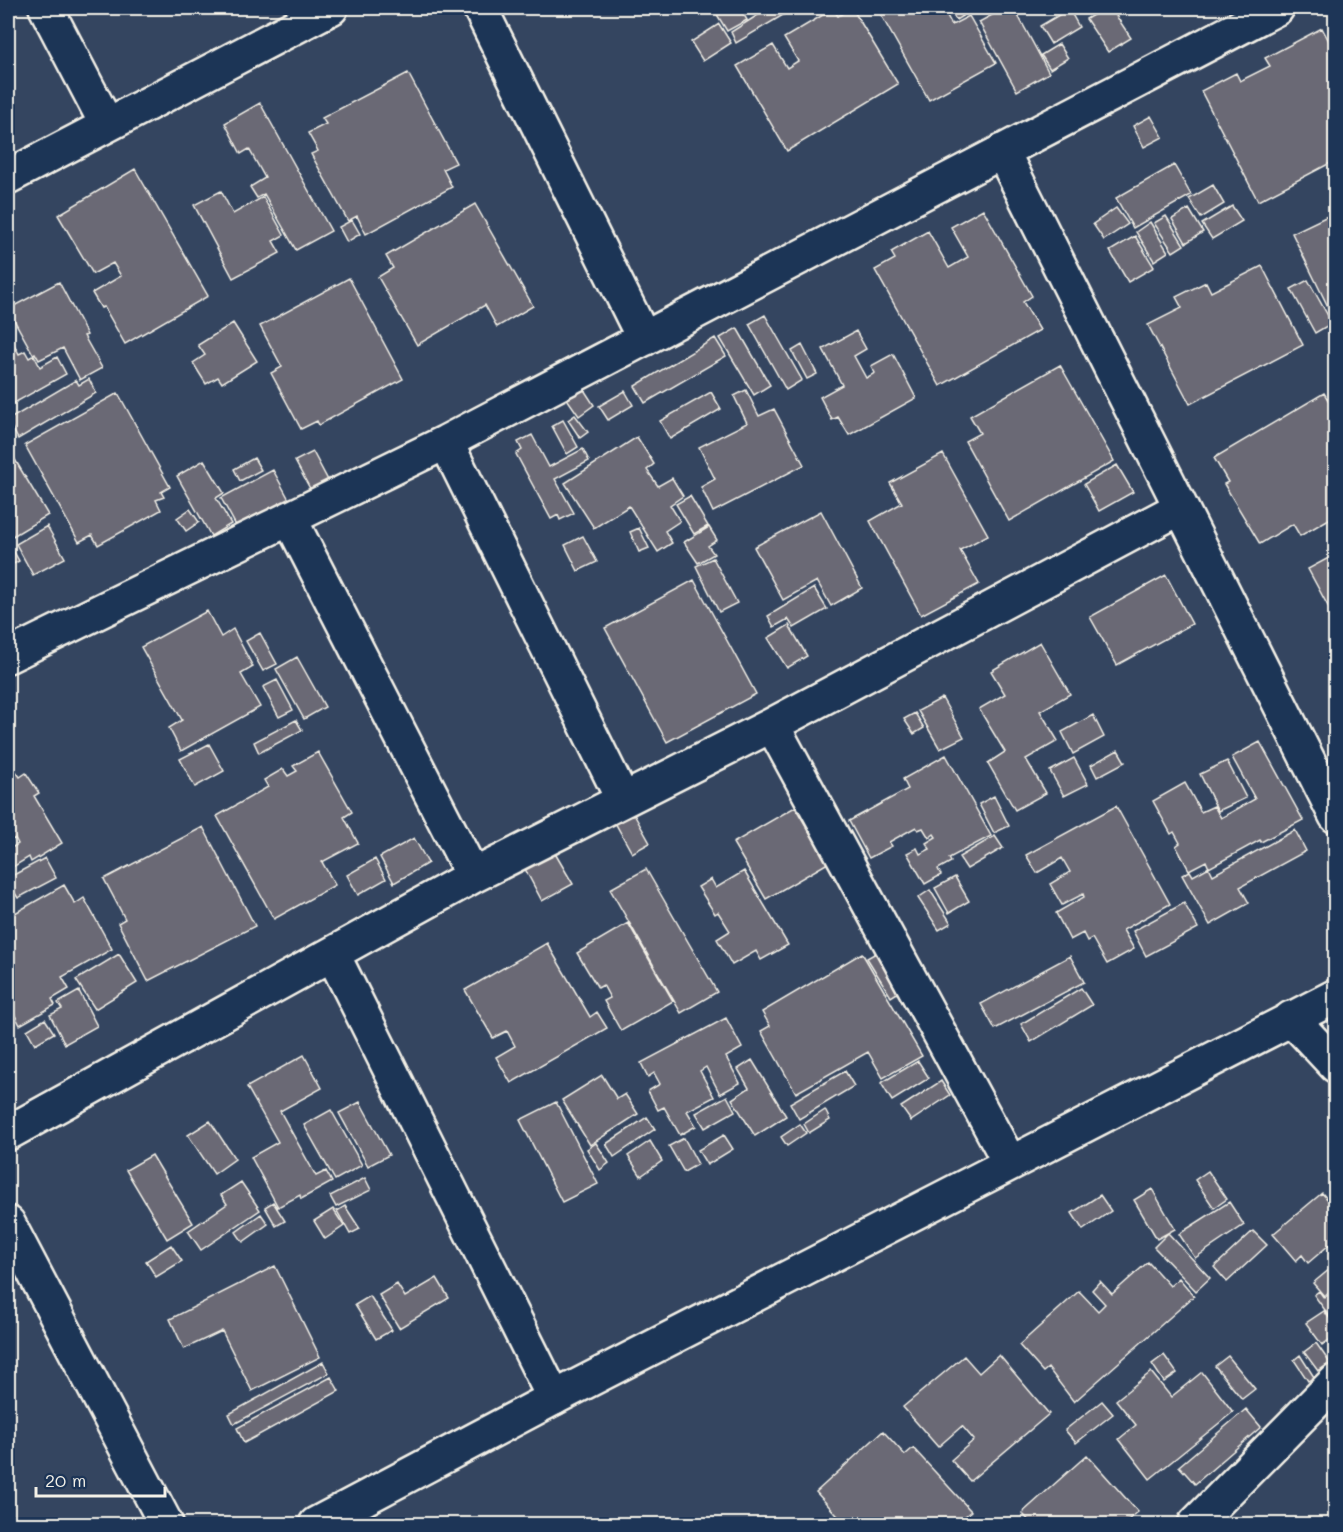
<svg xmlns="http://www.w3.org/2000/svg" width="1343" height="1532" font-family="Mali,sans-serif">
	<rect width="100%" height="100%" fill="#344560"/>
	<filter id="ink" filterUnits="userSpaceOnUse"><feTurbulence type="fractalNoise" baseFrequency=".0167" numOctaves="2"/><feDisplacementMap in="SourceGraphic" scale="12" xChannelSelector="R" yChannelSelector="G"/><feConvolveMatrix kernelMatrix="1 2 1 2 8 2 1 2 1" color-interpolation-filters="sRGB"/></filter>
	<g filter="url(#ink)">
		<path fill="#6b6975" stroke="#f4f1e8" stroke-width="1.5" d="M713 8H740L747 20 727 31Z
			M761 8H795L736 43 731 32 758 15 755 11Z
			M852 8 898 84 787 151 737 66 773 45 787 68 798 61 784 38 833 9 838 16Z
			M877 8H933L937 14 944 10 952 25 969 16 996 63 929 100Z
			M949 8H975L956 20Z
			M1005 8H1014L1049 73 1017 91 979 22Z
			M1105 8H1111L1131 38 1108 52 1086 19Z
			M1069 9 1079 27 1051 44 1040 26Z
			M719 24 731 43 703 61 691 42Z
			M1322 28 1336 54V160L1258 201 1201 91 1236 73 1240 81 1270 66 1265 58Z
			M1059 44 1068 58 1050 69 1041 55Z
			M408 73 456 163 443 169 452 187 366 234 357 216 348 221 311 154 318 151 308 133 326 124 322 118Z
			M260 103 331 231 296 250 264 194 257 198 250 187 265 178 249 149 241 154 225 123Z
			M1151 116 1163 137 1144 147 1133 126Z
			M1174 165 1191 195 1133 228 1116 198Z
			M135 169 208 296 125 344 104 307 101 308 92 293 121 276 113 263 93 274 58 215Z
			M1213 185 1224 204 1201 218 1189 199Z
			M221 191 233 214 263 197 284 235 273 241 280 253 233 278 194 205Z
			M475 204 533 306 497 327 485 305 417 345 378 277 393 268 386 256Z
			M1232 206 1242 221 1212 239 1202 224Z
			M1116 208 1128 224 1104 240 1093 224Z
			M983 209 1032 296 1023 302 1040 330 940 386 875 270 895 259 891 252 928 231 949 268 968 257 951 227Z
			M1189 209 1203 232 1186 243 1172 219Z
			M1336 212V323L1292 233Z
			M1166 216 1184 245 1173 252 1154 223Z
			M352 220 360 234 347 242 339 227Z
			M1150 222 1168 252 1154 261 1136 232Z
			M1135 236 1154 267 1128 282 1110 251Z
			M1262 266 1303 345 1190 404 1148 325 1182 308 1176 297 1206 282 1211 292Z
			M349 278 403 379 319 425 317 421 301 429 271 373 282 367 260 326Z
			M1308 280 1332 323 1315 333 1291 289Z
			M59 282 87 335 84 336 102 368 80 380 63 348 39 360 35 353 33 354 8 309Z
			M765 315 802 380 786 390 749 324Z
			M233 323 257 361 222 383 218 377 206 384 193 363 205 355 198 345Z
			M737 328 770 385 754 395 720 338Z
			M856 331 866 349 854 356 866 378 875 373 871 366 893 354 916 398 849 435 838 417 832 420 820 397 842 385 823 349Z
			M8 333 19 354 25 351 29 358 34 355 40 367 57 357 66 374 9 406 8 403Z
			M715 338 726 356 645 403 635 386Z
			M802 345 817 374 807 379 792 351Z
			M1060 365 1114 461 1009 521 965 441 980 433 970 416Z
			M89 379 96 393 18 439 8 420 76 380 79 385Z
			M579 382 594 405 579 416 563 393Z
			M746 390 759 416 774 409 804 465 713 512 701 487 715 479 699 447 747 423 734 396Z
			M625 391 633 405 608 420 599 406Z
			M711 392 721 409 670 439 660 421Z
			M118 393 170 487 161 492 164 497 156 500 161 510 98 545 92 535 79 542 25 445Z
			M1324 393 1336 413V515L1300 536 1293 524 1260 544 1224 484 1228 482 1214 458Z
			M575 415 588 432 580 438 568 420Z
			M563 420 578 447 567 454 552 426Z
			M532 435 549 467 583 449 589 461 555 479 574 513 560 520 558 515 551 519 516 454 522 450 518 442Z
			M637 437 654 464 647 470 658 486 672 478 683 496 670 505 680 521 665 531 672 543 658 552 629 506 594 528 565 483Z
			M8 448 48 515 13 536 8 526Z
			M313 452 330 484 313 494 295 461Z
			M943 454 988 535 960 550 979 584 921 615 870 521 902 503 890 483Z
			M254 458 261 470 240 481 234 469Z
			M204 460 224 493 216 498 231 524 211 536 177 476Z
			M1117 465 1133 492 1099 511 1084 484Z
			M273 470 292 505 240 533 221 498Z
			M690 496 708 526 694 534 676 504Z
			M190 509 199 522 186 531 177 518Z
			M821 511 862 588 831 606 817 581 783 600 754 547Z
			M47 526 65 558 33 575 16 544Z
			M709 527 717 540 708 546 714 554 698 563 684 542Z
			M639 528 649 548 639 552 630 532Z
			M583 536 597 562 578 571 565 545Z
			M8 541 19 561 8 567Z
			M1336 554V621L1308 569Z
			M713 558 737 603 719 612 696 566Z
			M1166 575 1192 624 1117 665 1090 617Z
			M694 580 756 694 667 742 605 628Z
			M814 588 827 609 794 628 788 619 774 627 768 616Z
			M207 611 221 637 233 629 253 667 241 674 260 707 181 751 169 728 182 720 141 647Z
			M789 625 807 656 787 668 768 638Z
			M260 633 277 664 263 671 246 641Z
			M1040 642 1070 694 1040 711 1058 741 1026 759 1046 793 1015 810 988 763 1005 752 979 709 1005 694 991 671Z
			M297 657 325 707 304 719 276 669Z
			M277 680 293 710 279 717 263 687Z
			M942 698 964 737 940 749 918 711Z
			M915 713 924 728 914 734 904 719Z
			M1093 715 1104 737 1073 754 1062 732Z
			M296 720 302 730 259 753 254 742Z
			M1260 742 1303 820 1261 842 1260 840 1209 868 1206 861 1189 870 1176 846 1180 843 1174 832 1171 834 1153 801 1185 783 1201 812 1214 806 1221 818 1255 799 1232 757Z
			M209 744 224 771 195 787 180 759Z
			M1118 750 1125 762 1097 777 1091 765Z
			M318 752 352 812 344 817 358 843 322 862 335 885 274 919 217 816 268 787 264 780 283 769 288 776 297 771 293 766Z
			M946 755 991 836 949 858 951 862 938 869 941 875 925 884 907 853 917 848 920 854 930 849 926 843 936 837 934 834 929 838 923 828 918 830 916 827 889 842 892 846 869 858 849 821 908 789 903 779Z
			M1074 758 1088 784 1064 796 1050 771Z
			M1227 761 1246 798 1218 811 1200 774Z
			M15 770 20 777 26 773 39 793 34 796 62 843 31 862 29 857 8 870V850L18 844 15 838 8 843V775Z
			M994 796 1009 826 994 833 979 804Z
			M1116 806 1170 904 1123 930 1134 949 1107 964 1092 938 1087 941 1083 933 1070 940 1056 913 1084 897 1083 894 1062 905 1050 884 1070 872 1062 858 1037 873 1026 855Z
			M795 807 828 863 766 899 733 843Z
			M631 809 650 843 632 853 613 819Z
			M203 827 255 926 148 981 118 923 125 919 104 879Z
			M1295 830 1306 851 1240 887 1249 903 1210 925 1182 875 1190 871 1193 876 1209 867 1213 875Z
			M995 836 1003 848 967 869 959 857Z
			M414 838 428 863 394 883 380 857Z
			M553 850 573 884 542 901 524 867Z
			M45 858 56 878 18 898 13 890 8 892V878Z
			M375 859 386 879 358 895 347 875Z
			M646 869 717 992 681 1013 610 889Z
			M744 871 788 945 761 960 756 951 732 965 717 939 730 931 718 912 715 914 698 887 711 879 716 888Z
			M955 877 969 901 949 913 935 888Z
			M64 885 75 904 84 898 112 949 62 977 69 989 52 999 55 1005 20 1025 8 1002V917Z
			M930 890 951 923 939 930 918 898Z
			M1184 903 1198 928 1146 956 1133 931Z
			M628 923 673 1001 621 1031 604 1001 610 998 603 985 598 988 577 953Z
			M547 943 590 1017 597 1012 607 1028 511 1083 496 1057 515 1046 507 1031 493 1038 465 990Z
			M885 948 908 986 891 997 867 958Z
			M862 953 922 1056 883 1078 868 1052 796 1093 761 1031 770 1026 762 1012Z
			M119 954 137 983 95 1009 76 980Z
			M1070 956 1084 982 995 1029 981 1004Z
			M1081 988 1092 1005 1031 1042 1021 1024Z
			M79 991 97 1026 65 1044 50 1015 62 1009 58 1003Z
			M726 1018 742 1048 726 1057 740 1083 720 1094 706 1067 700 1071 714 1097 687 1111 696 1126 680 1135 664 1107 658 1110 648 1091 660 1084 654 1073 648 1077 641 1063Z
			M45 1019 54 1033 35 1044 27 1030Z
			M304 1055 322 1088 280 1111 316 1176 326 1171 332 1182 301 1199 300 1195 278 1207 251 1157 278 1142 247 1087Z
			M752 1060 786 1116 755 1136 732 1099 749 1088 738 1069Z
			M918 1061 929 1078 892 1101 881 1083Z
			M845 1071 854 1086 799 1119 790 1103Z
			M602 1075 617 1099 625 1094 638 1114 590 1145 562 1100Z
			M941 1081 950 1095 911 1121 901 1107Z
			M727 1096 735 1111 705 1128 696 1113Z
			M360 1102 389 1155 368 1166 339 1113Z
			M556 1102 598 1184 562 1202 520 1120Z
			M331 1110 362 1165 335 1180 304 1125Z
			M825 1110 830 1120 809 1133 804 1124Z
			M647 1117 655 1129 614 1157 606 1144Z
			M210 1121 235 1159 214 1174 188 1135Z
			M800 1124 806 1133 787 1146 781 1137Z
			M724 1135 733 1149 707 1165 698 1150Z
			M684 1138 698 1164 684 1172 669 1146Z
			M650 1141 662 1161 641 1176 628 1156Z
			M596 1143 609 1163 600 1170 587 1149Z
			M152 1155 193 1223 167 1239 126 1170Z
			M1208 1171 1227 1199 1214 1208 1195 1180Z
			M365 1178 371 1190 336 1207 330 1196Z
			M241 1182 260 1210 201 1250 188 1231 227 1204 221 1195Z
			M1152 1189 1175 1229 1157 1239 1134 1200Z
			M1322 1193 1336 1209V1253L1329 1245 1308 1263 1302 1255 1296 1261 1273 1234Z
			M1100 1195 1111 1211 1083 1230 1072 1213Z
			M273 1202 285 1221 276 1226 265 1207Z
			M1229 1202 1244 1225 1195 1258 1179 1234Z
			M345 1206 360 1229 350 1234 337 1211Z
			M333 1209 344 1226 325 1239 314 1221Z
			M261 1214 268 1224 243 1242 236 1232Z
			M1253 1231 1267 1245 1227 1282 1214 1267Z
			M1168 1233 1210 1278 1196 1291 1154 1247Z
			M171 1245 182 1261 156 1277 146 1261Z
			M1148 1262 1170 1286 1179 1278 1194 1296 1074 1402 1048 1368 1043 1372 1019 1345 1079 1291 1098 1311 1105 1304 1092 1290 1100 1281 1112 1294Z
			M1336 1264V1286L1324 1296 1313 1283Z
			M275 1266 320 1357 252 1391 222 1331 184 1349 170 1319Z
			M437 1278 449 1298 399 1328 379 1295 397 1284 405 1297Z
			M1319 1291 1324 1298 1328 1295 1336 1305V1313L1330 1317 1314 1295Z
			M370 1296 392 1330 376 1339 355 1305Z
			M1324 1311 1336 1327V1335L1322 1345 1306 1323Z
			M1316 1343 1330 1363 1318 1371 1304 1352Z
			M999 1355 1049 1414 970 1481 951 1460 974 1440 962 1426 938 1447 903 1407 964 1356 979 1373Z
			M1164 1355 1177 1373 1164 1382 1152 1364Z
			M1300 1355 1314 1377 1308 1381 1294 1360Z
			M1228 1356 1255 1389 1242 1399 1215 1366Z
			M323 1362 329 1373 234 1424 229 1414Z
			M1151 1372 1171 1397 1202 1372 1233 1412 1150 1479 1119 1439 1136 1425 1116 1400Z
			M331 1377 339 1391 244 1443 237 1428Z
			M1102 1401 1113 1414 1076 1443 1065 1430Z
			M1246 1409 1261 1427 1195 1484 1179 1466Z
			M883 1431 905 1455 913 1448 971 1511 956 1524H845L816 1492Z
			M1087 1455 1138 1512 1123 1524H1032L1022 1513Z"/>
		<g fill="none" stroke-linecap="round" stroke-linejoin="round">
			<g stroke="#f4f1e8" stroke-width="38">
				<path id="minor" d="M46 8 106 123
					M480 8 644 339
					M1002 151 1336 816
					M8 177 331 8
					M446 442 623 800
					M290 519 473 876
					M8 656 446 442 1277 8
					M772 725 1010 1163
					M333 955 554 1398
					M1291 1018 1336 1066
					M8 1133 473 876 772 725 1180 508
					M1195 1524 1336 1381"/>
			</g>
			<g stroke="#f4f1e8" stroke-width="38">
				<path id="tertiary" d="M8 1223 166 1524
					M316 1524 554 1398 1336 996"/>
			</g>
			<use href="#minor" stroke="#1d3557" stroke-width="33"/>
			<use href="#tertiary" stroke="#1d3557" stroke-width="33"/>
		</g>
	</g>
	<rect width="1343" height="1532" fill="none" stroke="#1d3557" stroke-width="30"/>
	<rect x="15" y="15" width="1313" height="1502" fill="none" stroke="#f4f1e8" stroke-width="2" filter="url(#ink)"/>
	<path d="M36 1487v9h129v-9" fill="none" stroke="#f4f1e8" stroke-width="3"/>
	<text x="45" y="1487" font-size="18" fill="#f4f1e8" stroke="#1d3557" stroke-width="4.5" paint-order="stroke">20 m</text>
</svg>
